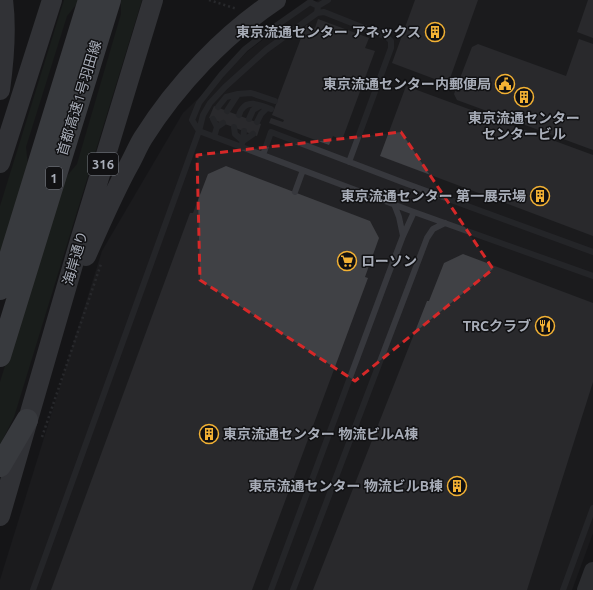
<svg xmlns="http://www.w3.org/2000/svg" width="593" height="590" font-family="Ubuntu,'Noto Sans JP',sans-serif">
	<rect width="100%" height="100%" fill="#161618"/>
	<path fill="#222225" d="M319 0H593V533L572 590H0V580L102 251 183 113 248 51 311 4Z"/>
	<path fill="#1e261f" d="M64 0H80L67 16 26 147 28 167 0 258V206Z
		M121 0H142L14 417 0 445V382L62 182 77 164 121 14Z"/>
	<path fill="#404145" d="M415 0H478L448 84 392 63Z
		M588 0H593V38L577 32Z
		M318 19 369 38 365 48 375 51 342 140 333 136 329 145 269 123 271 118 283 122 284 120 272 115 306 25 315 28Z
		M579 39 593 44V150L457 100 454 94 472 47 478 44 566 76Z
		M406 86 593 155V236L380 156Z
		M214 106 261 124 257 136 209 118Z
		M226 166 370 221 379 238 365 277 368 278 252 590H51L190 213H193L208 174Z
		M463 254 593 303V382L527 590H313L427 301H429L444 263Z"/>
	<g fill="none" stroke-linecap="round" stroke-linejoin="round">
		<path stroke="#3d3f44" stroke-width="2.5" stroke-dasharray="2 3" stroke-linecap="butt" d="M209 0 237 9
			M42 437 101 264"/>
		<path stroke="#37383d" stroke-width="6" d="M318 6 328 0
			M218 107 226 97 238 94
			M227 111 238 94 251 93 275 101
			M239 115C240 113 240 111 242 109 249 99 262 106 271 109
			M213 119 217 127
			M249 119 253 110 260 106
			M257 122 261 114 267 108
			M234 127 235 134 243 141 241 146
			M199 131 203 115 210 103 225 87 266 50 317 13 324 12 387 37 391 41V48L349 162
			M199 131 192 120 199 103 221 75 245 49 263 35 310 2 318 6 317 13
			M214 137 217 127 223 123
			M243 141 253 134
			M243 141 244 131
			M263 155 271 132 402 182 593 252
			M295 192 303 170
			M394 204 399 217 403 236
			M33 590 199 131 414 212 593 276
			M271 590 387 278 403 236 414 212
			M293 590 427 238 433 229 445 223
			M563 590 593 508"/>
		<path stroke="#45474d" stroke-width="18" d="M586 590 593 571"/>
		<path stroke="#53555c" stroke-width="20" d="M0 90C4 61 7 30 3 0
			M0 163 52 0
			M86 256C100 225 113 194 129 165 134 156 138 146 143 138 177 84 224 35 276 0
			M0 516 81 237 153 0"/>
		<path stroke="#63666e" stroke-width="22" d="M0 289 89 0
			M0 356 110 0
			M0 466 27 420"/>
	</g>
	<path d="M0 0H593V590H0ZM401 132 493 269 355 381 200 280 197 155Z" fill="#161618" fill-opacity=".55" fill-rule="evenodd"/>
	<path fill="none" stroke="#d62828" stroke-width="3" stroke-dasharray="8 5" stroke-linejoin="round" d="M401 132 493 269 355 381 200 280 197 155Z"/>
	<defs>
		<g id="building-ring" transform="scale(1)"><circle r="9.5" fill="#111113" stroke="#f2b134" stroke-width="1.5"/><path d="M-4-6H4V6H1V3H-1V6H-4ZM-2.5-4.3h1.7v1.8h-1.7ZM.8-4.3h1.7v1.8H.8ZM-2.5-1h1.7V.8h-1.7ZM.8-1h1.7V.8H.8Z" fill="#f2b134"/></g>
		<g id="civic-ring" transform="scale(1)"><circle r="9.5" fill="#111113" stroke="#f2b134" stroke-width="1.5"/><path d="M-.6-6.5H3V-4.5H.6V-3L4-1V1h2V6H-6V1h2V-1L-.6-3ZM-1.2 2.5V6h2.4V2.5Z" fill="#f2b134"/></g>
		<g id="supermarket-ring" transform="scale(1)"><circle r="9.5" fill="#111113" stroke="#f2b134" stroke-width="1.5"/><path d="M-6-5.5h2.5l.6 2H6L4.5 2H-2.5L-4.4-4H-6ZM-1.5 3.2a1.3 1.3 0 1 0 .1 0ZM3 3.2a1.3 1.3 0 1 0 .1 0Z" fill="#f2b134"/></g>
		<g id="restaurant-ring" transform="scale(1)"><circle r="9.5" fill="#111113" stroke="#f2b134" stroke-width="1.5"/><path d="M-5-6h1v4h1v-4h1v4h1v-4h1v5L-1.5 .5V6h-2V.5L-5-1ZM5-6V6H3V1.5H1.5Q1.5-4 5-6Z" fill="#f2b134"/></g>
	</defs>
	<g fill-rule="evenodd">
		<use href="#building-ring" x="435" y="32"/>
		<use href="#civic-ring" x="505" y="84"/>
		<use href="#building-ring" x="524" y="97"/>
		<use href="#building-ring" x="540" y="196"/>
		<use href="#supermarket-ring" x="347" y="261"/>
		<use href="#restaurant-ring" x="545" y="326"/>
		<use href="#building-ring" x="209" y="434"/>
		<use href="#building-ring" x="457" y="486"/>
	</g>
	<g text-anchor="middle" stroke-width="3" stroke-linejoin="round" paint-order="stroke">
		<g fill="#111113" stroke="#7b7e86" stroke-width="1">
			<rect x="88" y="153" width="30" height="22" rx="3"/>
			<rect x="46" y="167" width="16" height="22" rx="3"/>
		</g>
		<g font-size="13" font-weight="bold" fill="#a8adb8">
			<text x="103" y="169">316</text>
			<text x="54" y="183">1</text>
		</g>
		<g font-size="14" font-weight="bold" fill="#a8adb8" stroke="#111113" text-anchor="end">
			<text x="421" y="37">東京流通センター アネックス</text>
			<text x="491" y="89">東京流通センター内郵便局</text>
			<text x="524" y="123" text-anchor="middle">東京流通センター<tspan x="524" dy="16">センタービル</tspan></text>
			<text x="526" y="201">東京流通センター 第一展示場</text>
			<text x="361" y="266" text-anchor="start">ローソン</text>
			<text x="531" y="331">TRCクラブ</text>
			<text x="223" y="439" text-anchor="start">東京流通センター 物流ビルA棟</text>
			<text x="443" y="491">東京流通センター 物流ビルB棟</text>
		</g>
		<g font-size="14" fill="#a8adb8" stroke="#111113">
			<text transform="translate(79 98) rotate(-73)" y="5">首都高速1号羽田線</text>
			<text transform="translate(75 258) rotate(-74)" y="5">海岸通り</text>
		</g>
	</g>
</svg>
